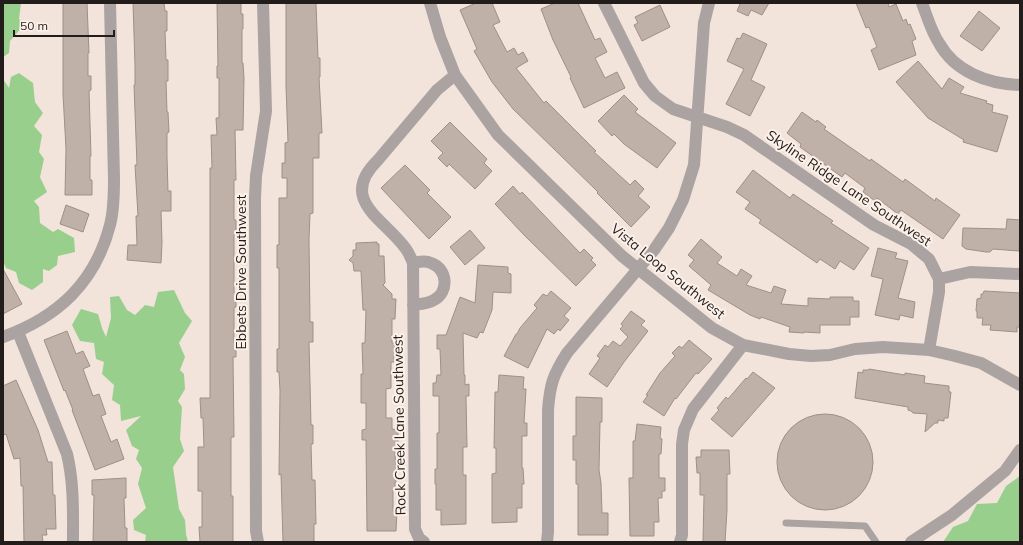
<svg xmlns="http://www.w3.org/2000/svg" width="1023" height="545" font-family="Mulish,sans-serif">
	<rect width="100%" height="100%" fill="#f2e3db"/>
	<path fill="#99cf8d" d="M3 3H21L19 19 24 25 10 41 9 53 3 57Z
		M19 73 33 83 35 102 43 113 34 126 42 135 39 152 44 159 40 177 47 192 34 201 39 207 40 223 53 232 58 229 74 238 75 252 58 256 57 265 49 271 43 269V282L32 290 19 283 16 272 6 268 3 261V79L9 88 11 77Z
		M174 290 185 313 192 321 179 343 185 357 180 370 184 374 185 389 178 401 182 407 180 439 184 451 173 467 179 509 185 520 186 534 188 542H145L146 535 134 530 133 520 146 508 138 484 142 468 136 459 139 450 132 446 126 430 141 416 121 421 120 405 112 400 114 385 102 374 104 362 96 359 94 343 80 341 72 325 81 309 98 314 102 328 106 337 111 318 110 297 119 296 127 310 135 315 145 305 154 307 158 292Z
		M1020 476V542H943L953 527 968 521 977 504 997 503 1006 486Z"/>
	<path fill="#bfb0a8" stroke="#9e9088" d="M63 3H87L89 53H88V76H91V90L89 91 91 156H90V180H92V195H65L66 149 63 94Z
		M133 3H164L165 11H167V31H165L166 60H168V81H166L167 112H168L169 132 167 133V157L168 191H171V211H161L162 243 161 263 127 260 128 245H137L136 216H138L135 165H137L134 85H135V66Z
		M217 3H241V14H243V29H242V63H243L244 78 243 130H235L236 180H234V220H236V235H234V293H236V307H234V343H236V357H233L234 437H231V496H233V542H200L199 527H202V491H198V447H204L203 418H201L200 398H210V168H212L211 135H217L216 118H219V78H217V66H218Z
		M286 3H316L318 58H320V77H319L322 133H319V158H313V213L310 214 309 239 310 322H313V342H309L311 425H313V444H311L312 480H315L316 524H314V542H283L281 474 279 475 280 391 279 372H277V349H279V268H277V245H279V198H287V178H282V163H285V143L288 142 286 86Z
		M476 3H492L500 22 493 25 507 52 514 48 518 55 523 52 528 61 516 68 544 103 546 101 596 151 594 152 630 185 635 180 644 189 638 196 650 207 631 227 597 193 598 192 513 109 492 82 474 51 477 49 460 10Z
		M555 3H578L595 40 600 38 607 52 595 58 605 78 617 72 625 88 584 108 570 78 571 77 553 40 541 9Z
		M738 3H769L762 15 751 10 748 16 737 11 740 4Z
		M856 3H888L889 7 896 4 903 21 906 19 908 25 910 24 916 39 912 41 916 55 879 70 871 50 877 47 869 27 866 28Z
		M660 5 670 27 642 41 634 25 638 23 635 17Z
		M979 11 1000 28 982 51 960 36Z
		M743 33 767 44 751 80 765 87 750 116 726 104 744 69 727 61 737 38 740 39Z
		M918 61 942 89 949 78 964 87 960 93 987 101 986 103 993 105 992 112 1008 116 997 152 963 142 964 140 928 118 896 82Z
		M624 95 638 109 635 112 676 143 657 168 624 144 614 134 612 136 598 121Z
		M802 112 816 122 817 120 826 127 824 129 870 161 871 159 903 182 905 179 935 201 936 198 960 215 943 239 901 210 898 214 877 198 875 201 863 192 865 188 845 173 842 177 800 147 801 144 787 133Z
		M450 122 487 159 484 163 492 171 475 189 449 164 447 167 438 158 443 153 431 141Z
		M405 165 430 190 427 193 451 217 429 239 381 188Z
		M753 170 790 198 793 194 833 221 831 223 869 248 854 270 840 261 835 269 820 259 817 263 759 223 761 220 745 209 750 202 736 192Z
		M513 186 520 194 522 192 580 253 584 249 593 258 591 260 596 265 576 286 524 235 495 204Z
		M66 205 89 214 83 232 60 224Z
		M1007 219 1020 220 1019 251 993 249 990 252H986L966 249 962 246 963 228 1006 229Z
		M470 230 485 248 465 265 450 247Z
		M701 239 722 257 717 263 737 276 741 269 752 276 746 285 771 293 774 286 786 290 781 304 808 306V298L830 299V297H853V301H859V317H850V325H820V333L804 332V333L789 332 790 327 761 317 760 319 750 315 708 290 711 285 689 266 694 260 688 255Z
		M377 242V244H379V256H384L385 283 383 285 392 294V299H396L395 319H392V343H395L396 355H394V362H391V388L386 389V418H392V429L398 430V448L395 449 396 482H395V490H393V511H397L396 531H367L366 440H362V430L366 429V403H361V374H363L362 343H365L366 310H363L361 271H354L353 263 349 260 353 256V250H356V243Z
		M878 248 897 253 895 258 908 261 898 298 915 302 913 318 900 315 899 320 875 315 883 279 871 276Z
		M478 265 508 267V273L511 274V293L493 292 492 310 483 333 480 332 477 338 463 333 464 375H465V385L469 384V396H466L467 447H463V475H466V524L441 525V510H436V484H435V469H437V433H439V396H433V383H436L437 375H441L440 349H437V335H446L460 297 475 303Z
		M3 269 22 304 3 314Z
		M551 291 571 308 564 316 569 320 560 331 558 329 554 334 547 329 528 368 504 356 516 334H517L520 328 537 308 534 305 543 294 547 296Z
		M984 291 1020 293V327H1017V332L990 330 991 325H982L983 318H977V311H976L977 299 981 298V294H983Z
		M631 311 645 321 641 325 648 331 624 362 607 387 589 374 600 358 597 356 605 345 608 347 613 341 620 346 628 337 620 329 623 326 621 324Z
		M67 331 76 354 83 351 90 366 83 369 93 396 99 394 106 414 101 416 111 442 117 439 124 459 95 470 72 410H73L65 390 64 391 44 340Z
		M689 340 712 359 698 374 696 373 676 399 675 398 664 416 643 402 648 395H646L660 373 675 356 672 353 679 346 682 348Z
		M869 369 905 375V373L925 376 924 383 949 386V392H951L948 418H944V421L938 420V423H935L925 432 927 414 913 413 911 411 908 410V407L855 398 858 372 863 373V370H868Z
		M753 372 775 388 732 437 711 419 719 410 717 408 726 397 728 399 746 378 747 379Z
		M499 375 524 377 523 389H526L524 423H527V436H522V468H523L524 484H522V508H517V522L492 523V474L496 473V448H494L495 392H498Z
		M16 380 38 430 48 462H52L53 495H55L56 529H46L47 535H42L43 542H24L23 486H21L20 458 14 459 6 434 3 435V386Z
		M576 397 602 398V422H600L599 470 601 483 602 513H608V535H578V484H576V460H573V436H576Z
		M777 462a48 48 0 1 1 96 0a48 48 0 1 1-96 0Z
		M637 424 661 427 660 438 662 439 661 454H659V478H665V491H662V498H658L659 522H654V536H630L629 478H633V441H635Z
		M701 450H729L730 474H727V510L725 542H703L704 495H700V473H697L696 457H701Z
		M126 478V498H124L125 528H127V542H93L94 495H92V480Z"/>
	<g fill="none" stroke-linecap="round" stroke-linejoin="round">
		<path stroke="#aaa3a2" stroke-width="7" d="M786 523 865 526 876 542"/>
		<path stroke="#aaa3a2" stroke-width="12" d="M430 3 440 37 455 75 498 135 622 256 712 328 743 345 789 354 811 356 830 355 855 349 883 347 929 350 955 356 981 363 1020 385
			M604 3 644 83 655 96 673 109 727 127 744 135 874 225 911 244 929 259 939 279V292L929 350
			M922 3C927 16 931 31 939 43 955 72 988 84 1020 85
			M413 263C419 262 425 260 431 263 448 269 449 292 434 300 428 304 420 304 413 305
			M939 279 970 272 1020 274
			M18 332 67 454C74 483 73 512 73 542
			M3 337C58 317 95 283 110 225 114 210 114 194 114 179L110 3
			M258 542 256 531 255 198 256 176 266 111 263 3
			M424 542 419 538 415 529 413 263C411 258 409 253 406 249 385 219 337 200 378 160L437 90 455 75
			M547 542 548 532V410C550 384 553 375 567 353L654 250 669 228 683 200 694 165 704 23 709 3
			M680 542 682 535V444L684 430 693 409 743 345"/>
		<path stroke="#aaa3a2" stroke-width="12" d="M911 542 952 515 1005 471 1020 450"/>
	</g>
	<g text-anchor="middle" stroke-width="4" stroke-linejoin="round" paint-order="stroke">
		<g font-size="14" fill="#221d1a" stroke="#fdf1ea">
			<text transform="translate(849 188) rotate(34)" y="5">Skyline Ridge Lane Southwest</text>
			<text transform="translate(668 271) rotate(39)" y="5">Vista Loop Southwest</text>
			<text transform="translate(241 272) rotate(-90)" y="5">Ebbets Drive Southwest</text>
			<text transform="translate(399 425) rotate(-91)" y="5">Rock Creek Lane Southwest</text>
		</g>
	</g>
	<rect width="1023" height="545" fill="none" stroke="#221d1a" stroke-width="8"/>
	<path d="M14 30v6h100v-6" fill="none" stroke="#221d1a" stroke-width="2"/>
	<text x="20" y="30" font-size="12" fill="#221d1a" stroke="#fdf1ea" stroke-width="3" paint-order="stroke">50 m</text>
</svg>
